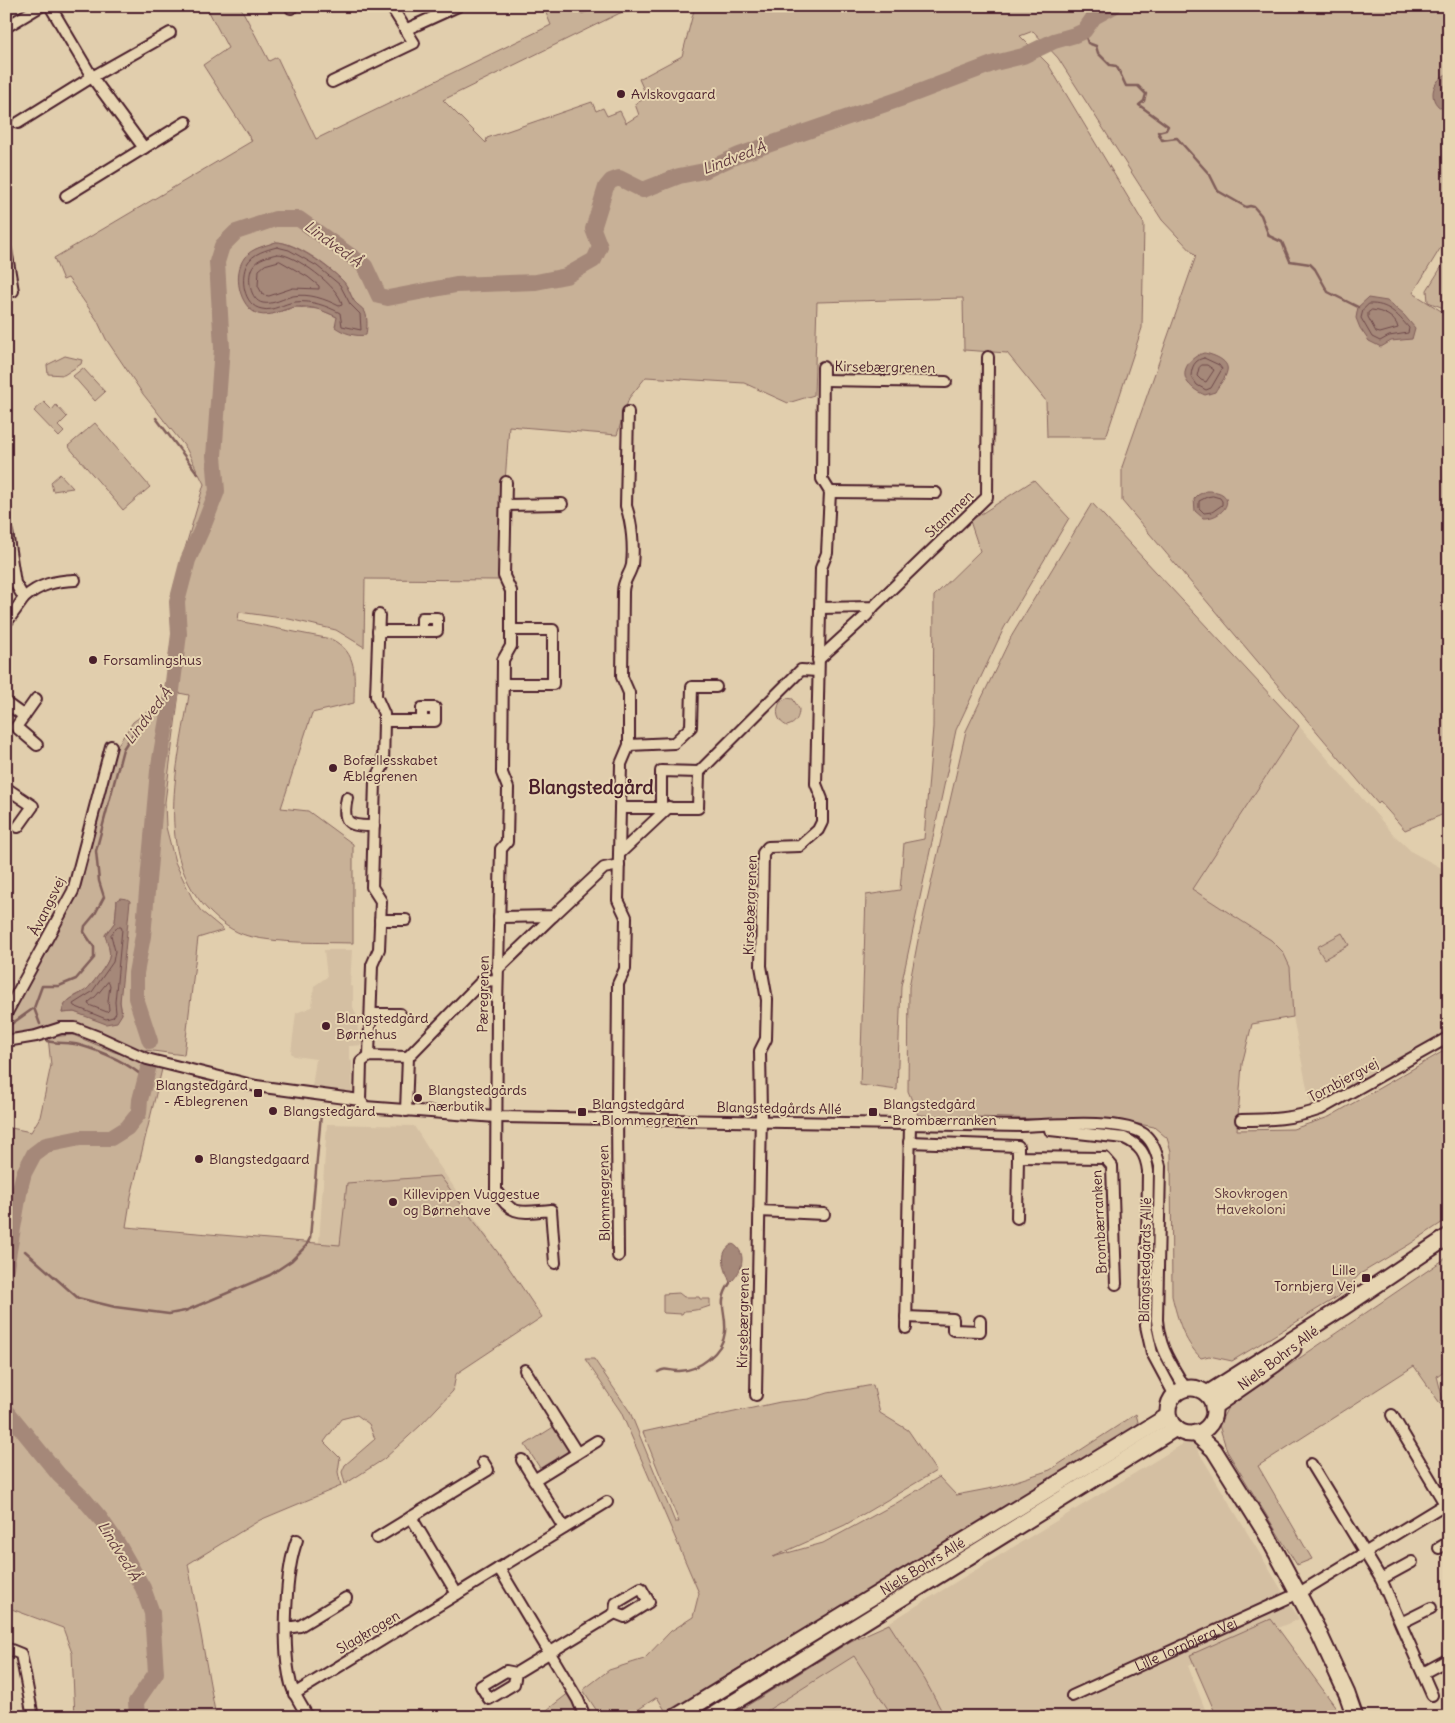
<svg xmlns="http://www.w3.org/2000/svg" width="1455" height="1723" font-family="Delius,sans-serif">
	<rect width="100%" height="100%" fill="#e1cead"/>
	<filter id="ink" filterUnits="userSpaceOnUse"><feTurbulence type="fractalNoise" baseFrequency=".02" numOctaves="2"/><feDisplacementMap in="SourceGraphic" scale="10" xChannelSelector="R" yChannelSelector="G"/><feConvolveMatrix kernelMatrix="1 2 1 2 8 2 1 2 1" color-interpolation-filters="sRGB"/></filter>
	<g filter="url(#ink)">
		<path fill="#d4bfa2" d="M1299 726 1394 835 1412 852 1449 872V1031L1312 1107 1307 1088 1293 1017 1290 967 1283 952 1271 940 1192 889Z
			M324 950H352L350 986 353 987V1007L357 1017 358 1034H366V1045L349 1046V1060L352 1061V1092L312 1087 316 1059 294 1056 291 1053 296 1013 312 1007 314 986 327 977Z
			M327 1124 414 1126 436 1161 505 1262 319 1243Z
			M1191 1439 1299 1619 1188 1666 1208 1717H734Z"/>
		<path fill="#c8b197" stroke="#896861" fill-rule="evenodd" d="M206 6H240L269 61 277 57 316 139 551 25 543 6H578L581 14 604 6H688L620 13 443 100 486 143 487 138 592 102 596 111 603 108 607 116 620 111 626 123 639 115 635 104 647 97 639 79 682 56 695 6H1441L1449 26V234L1413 293 1449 316V812L1405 830 1380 802 1378 804 1122 501V467L1196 256 1162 220 1058 58 1033 31 1020 36 1048 64 1144 224 1142 328 1106 437H1047L1046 401 1007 353 964 350 963 298 817 302 814 395 788 403 744 383 646 377 629 398 617 435 509 426 498 580 365 579 364 647 336 630 289 619 239 612 238 621 331 639C359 653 354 675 354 703L312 713 281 808 308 811 353 844V943C319 942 282 944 248 936 233 932 220 922 210 912 152 855 178 764 189 695L179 693 165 802 166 827 175 862 193 900 201 911 224 930 198 938 184 1055 129 1048 55 1025 10 1037 6 1034V1025L75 890 115 749 133 722 175 692 183 610 174 586 204 484 186 448 143 394 106 339 97 320 68 278 63 280 54 258 252 141 203 65 228 48ZM276 242C296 242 328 266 342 280 348 286 350 294 354 301 357 305 362 308 365 312L337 317 319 309 296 307 272 314 244 258 256 249ZM117 900 120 1002 122 1014 84 1015 74 1012 62 1013C63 999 77 996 86 990 91 986 108 964 109 958 111 950 107 942 105 935L115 922Z
			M1449 255V310L1428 302 1427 290Z
			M65 356 82 360 81 364 64 375 48 374 47 365Z
			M83 368 105 392 95 401 73 376Z
			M44 402 52 410 56 405 67 417 58 426 64 432 59 437 34 411Z
			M95 423 150 487 123 510 68 446Z
			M60 474 73 488 53 491 51 482Z
			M1034 480 1069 518 1004 628 956 730 901 986 897 1090 860 1085 866 895 900 890 904 843 924 839 933 727 934 596 980 551 970 521Z
			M1092 503 1299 726 1192 889 1271 940 1283 952 1290 967 1293 1017 1252 1024 1242 1064 1237 1130 1293 1129 1329 1117 1449 1048V1218L1410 1244 1360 1274 1339 1296 1232 1361 1209 1356 1201 1358C1183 1340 1178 1320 1172 1296L1171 1151 1167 1138 1154 1127 1129 1122 918 1115 908 1091 909 987 918 940 966 731 1011 637Z
			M787 698 793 699 799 709C799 717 796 724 787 726 777 721 775 712 780 702Z
			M1342 933 1349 945 1324 959 1317 947Z
			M73 1035 114 1052 163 1065 131 1196 126 1227 340 1245 347 1183 440 1176 505 1262 542 1317 456 1374 453 1391 421 1425 384 1459 345 1484 342 1472 345 1465 375 1439 369 1424 357 1415 341 1419 324 1442 340 1458 338 1472 341 1486 260 1520 188 1564 216 1717H75L72 1653 63 1628 6 1607V1127L31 1132 40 1117 51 1065 48 1037Z
			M1449 1256V1367L1437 1376 1446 1412 1414 1366 1258 1466 1312 1559 1297 1565 1227 1451 1219 1425 1228 1407Z
			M679 1293 684 1297H699L700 1299H710V1306C702 1309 693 1311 684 1311L682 1314 664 1313 663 1312V1294Z
			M585 1359H594L630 1412 675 1522H679L643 1432 780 1402 809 1399 828 1393 873 1385 880 1413 908 1430 936 1471 845 1525 773 1557 823 1543 895 1504 939 1477 956 1495 998 1487 1050 1470 1136 1414 1139 1426 666 1712 657 1697 627 1717H601L583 1690 609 1670 644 1659 671 1631 693 1617 699 1593 621 1412Z
			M555 1426C561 1435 571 1445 567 1456L542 1471 525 1445Z
			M1271 1619 1343 1717H1217L1190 1655Z
			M889 1624 925 1680 945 1717H893L854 1656 757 1717H729L851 1641Z
			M570 1692 578 1717H538Z"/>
		<path fill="#a58879" stroke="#815e5a" d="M1447 74 1449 75V111C1427 107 1429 82 1447 74Z
			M276 242C294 242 329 267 343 281 348 286 350 295 354 301 357 305 363 308 365 312 368 318 367 329 366 335 356 337 343 333 335 327L337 317C324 311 310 305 296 307 283 308 272 318 258 314 239 307 232 273 245 257 252 248 265 246 276 242Z
			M1368 298 1387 301 1404 315 1415 328 1412 339 1391 341 1381 347 1369 341 1360 328 1356 318 1358 307Z
			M1204 353C1211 354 1230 360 1227 371 1226 378 1218 386 1215 392L1205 395C1198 392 1193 389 1188 383 1179 371 1191 356 1204 353Z
			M1206 491C1240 490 1227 519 1203 518L1195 511 1194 499 1198 495Z
			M120 898 127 899 130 901 120 1002 122 1014 117 1022 106 1024 74 1012 62 1013C64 999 76 997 86 990 91 986 108 964 109 958 111 951 107 942 105 935L115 922 117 900Z
			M733 1244C749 1254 741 1273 730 1283 726 1270 716 1252 733 1244Z"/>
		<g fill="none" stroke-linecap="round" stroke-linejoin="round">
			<path stroke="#6e494a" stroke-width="1" d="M277 247 289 250 317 266 340 285 350 304 360 314 361 330 342 326 340 313C327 306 311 300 295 302 284 303 273 312 262 309 243 306 240 277 247 264 253 253 266 250 277 247Z
				M277 254C294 253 341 288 342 305L339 306C325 299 309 293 293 296 284 298 273 305 263 303 250 301 246 276 253 266 258 258 269 256 277 254Z
				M280 261 308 277 319 286V289L293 288 269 296 263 295 258 286 259 270 265 265Z
				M1369 304C1388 303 1397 314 1409 328L1408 333 1389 336 1380 341 1372 337 1361 318 1363 310Z
				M1372 310C1382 311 1396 317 1398 328L1380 333 1376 332 1368 317V313Z
				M1204 358 1219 365 1222 369 1211 388 1206 390 1197 385 1191 376C1192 367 1194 360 1204 358Z
				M1202 365H1207L1214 370 1206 382 1201 380 1197 376 1199 368Z
				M1213 496 1220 498 1222 501V505L1212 512 1204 513 1199 508V501L1207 497Z
				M118 927H121L122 929 115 1002 116 1013 113 1017 106 1019 74 1006 73 1004 92 992 113 962 115 951 111 935Z
				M108 982 110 985 108 1001 109 1010 107 1012 89 1005 88 1003 96 996Z"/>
			<path stroke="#815e5a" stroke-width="2.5" d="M1084 31 1088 43 1096 46 1098 53 1110 65 1116 66 1118 69 1126 86H1138L1146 94 1144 101 1139 105 1168 126 1166 130 1158 132 1162 140 1177 138 1210 175 1218 191 1246 207 1250 206 1254 207 1261 215 1269 236 1282 242 1290 261 1310 264 1315 269 1328 292 1358 307
				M156 418 198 474
				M40 1024 34 1008 42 986H59L76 979 94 958V947L84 932 85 926 95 914 104 897 99 881 96 851 123 749 136 729 172 690
				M7 1032 10 1025 34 1008
				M47 1041C58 1044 69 1042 79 1045 104 1052 127 1062 146 1079
				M25 1251 78 1298 115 1307 169 1314 185 1311 270 1275 291 1261 306 1246 310 1238 321 1114
				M658 1372C666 1367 669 1371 677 1371 698 1372 723 1352 725 1332 727 1311 716 1304 730 1283"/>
			<path stroke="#a58879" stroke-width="16" d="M150 1041 136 998V973L143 936 158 771 172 690 179 634 177 602 188 560 205 522 217 491 214 456 222 348 217 262 222 246 236 232 275 219H299L365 266 379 296 388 298 456 285 536 282 566 276 594 260 600 247 593 229 606 187 611 181 619 178 643 190 679 176 704 171 739 155 903 98 995 63 1023 56 1054 41 1075 35 1084 31 1094 17 1114 6
				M6 1268 20 1188 24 1173 34 1154 46 1145 80 1138H111L127 1128 139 1113 140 1100 148 1069
				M6 1410 59 1475 83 1498 100 1518 118 1544 143 1588 152 1613 156 1673 136 1702 137 1717"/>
			<g stroke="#4a1f2b" stroke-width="14">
				<g id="street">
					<path d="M50 6 92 77 144 148"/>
					<path d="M291 8 294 6"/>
					<path d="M6 27 41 6"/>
					<path d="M405 30 458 6"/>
					<path d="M332 82 414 43 391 6"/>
					<path d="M18 123 92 77 170 33"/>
					<path d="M66 196 186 122"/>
					<path d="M6 250 13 291"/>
					<path d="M823 380 946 382"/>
					<path d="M506 482 504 576 511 591V646L503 660 502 773 508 788 507 842 501 849 497 1005 496 1190C511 1218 523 1212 551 1210L555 1263"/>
					<path d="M830 492 936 493"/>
					<path d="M506 505 562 504"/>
					<path d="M24 598C40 584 55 581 75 580"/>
					<path d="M820 608 873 607 987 497 988 357"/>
					<path d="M6 623 24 598 15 583 7 532"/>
					<path d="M378 631H437V618H422V631"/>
					<path d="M818 660 867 615 873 607"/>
					<path d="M503 684H553V630H511"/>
					<path d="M6 703 24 716 36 699"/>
					<path d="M24 716 16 727 37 745"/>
					<path d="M384 721H435V708H422V721"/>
					<path d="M629 745 674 743 691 727 692 687H716"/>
					<path d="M6 788 33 806 18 827"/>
					<path d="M347 798C341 825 350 826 374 826"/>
					<path d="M661 807V771L699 772"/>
					<path d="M620 808H698L699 772 801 670 818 671"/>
					<path d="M619 854 669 807"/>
					<path d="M499 917 553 916 604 868 619 865"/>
					<path d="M380 920H406"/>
					<path d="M497 970 553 916"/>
					<path d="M6 1014 73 891 111 746"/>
					<path d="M371 1014H400"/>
					<path d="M6 1041 36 1036 61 1028H75L101 1038 147 1059 256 1086 360 1100 365 1107 496 1117 1022 1126C1050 1125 1124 1118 1145 1135 1154 1143 1157 1155 1160 1166L1157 1320C1160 1351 1171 1363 1185 1388"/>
					<path d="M369 1056 372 965 379 949 381 901 372 887 375 781 383 766 384 721V714L376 696 379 615"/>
					<path d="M360 1100 361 1062 369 1056 408 1057 482 981 497 980"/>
					<path d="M406 1111 408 1057"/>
					<path d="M1241 1120C1270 1120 1293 1119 1321 1109L1449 1037"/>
					<path d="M1050 1130 1124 1138C1140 1145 1146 1154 1148 1171L1146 1326 1152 1353 1174 1394"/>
					<path d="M909 1142 1018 1146V1157L1105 1158 1112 1166 1116 1284"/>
					<path d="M759 1211 824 1214"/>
					<path d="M1017 1218 1018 1157"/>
					<path d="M618 1256 617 1110 618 984 625 969 626 917 618 900 621 764 629 745V693L622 677 623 592C623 580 630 575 632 565 634 547 632 523 626 506L628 412"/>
					<path d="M906 1317 953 1319V1330L980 1331V1321"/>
					<path d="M906 1328 910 1124"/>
					<path d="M525 1370 577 1453"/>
					<path d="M756 1395 761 1113 760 1051 766 1039 767 1000 761 966 763 853 768 847 800 846 818 830 822 822V799L816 784 821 568 827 553 830 492 822 479 823 367"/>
					<path d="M1392 1415 1448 1509"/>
					<path d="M522 1460 564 1528"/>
					<path d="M1311 1464 1381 1579 1432 1695"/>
					<path d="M534 1480 597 1441"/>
					<path d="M411 1517 457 1594"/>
					<path d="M377 1538 488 1470 483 1462"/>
					<path d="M297 1540C285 1571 283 1642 289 1675 291 1691 300 1703 308 1717"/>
					<path d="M1439 1548 1449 1542"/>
					<path d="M499 1568 578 1700 585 1717"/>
					<path d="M1381 1579 1412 1562"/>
					<path d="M1401 1623 1431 1608"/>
					<path d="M286 1628 300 1626 346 1598"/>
					<path d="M6 1648 21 1654 33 1717"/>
					<path d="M516 1673 514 1684 489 1699 481 1686 506 1671 516 1673 615 1613 625 1617 649 1602 641 1588 616 1603 615 1613"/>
					<path d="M1423 1673 1449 1659"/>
					<path d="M294 1694 607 1502"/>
					<path id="s1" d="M1072 1696 1299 1593 1445 1504"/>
				</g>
			</g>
			<g stroke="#4a1f2b" stroke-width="19">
				<g id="secondary">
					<circle cx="1191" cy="1411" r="23"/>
					<path d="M1207 1394 1342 1308 1449 1236"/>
					<path d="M1213 1407 1275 1364 1293 1349"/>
					<path d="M1195 1433 1214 1450 1267 1535 1317 1629 1347 1694 1355 1717"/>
					<path id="s2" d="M676 1717 1168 1416"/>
					<path d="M710 1717 1176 1428"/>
				</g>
			</g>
			<use href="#street" stroke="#e7d5b2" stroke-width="10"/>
			<use href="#secondary" stroke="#e7d5b2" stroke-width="15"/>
		</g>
	</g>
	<g fill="#4a1f2b" stroke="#e7d5b2" stroke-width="2">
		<circle cx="621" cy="94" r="5"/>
		<circle cx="93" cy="660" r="5"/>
		<circle cx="333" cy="768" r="5"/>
		<circle cx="326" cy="1026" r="5"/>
		<rect x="253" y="1088" width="10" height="10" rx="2.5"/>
		<circle cx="418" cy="1098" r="5"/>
		<circle cx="273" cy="1111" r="5"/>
		<rect x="577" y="1107" width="10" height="10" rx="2.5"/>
		<rect x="868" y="1107" width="10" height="10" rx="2.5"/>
		<circle cx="199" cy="1159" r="5"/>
		<circle cx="393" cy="1202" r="5"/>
		<rect x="1361" y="1273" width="10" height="10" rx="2.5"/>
	</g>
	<g text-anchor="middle" stroke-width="4" stroke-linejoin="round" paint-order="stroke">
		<g font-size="14" fill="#4a1f2b" stroke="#e7d5b2" text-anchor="start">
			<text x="631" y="99">Avlskovgaard</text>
			<text x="103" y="665">Forsamlingshus</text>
			<text x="343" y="765">Bofællesskabet<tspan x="343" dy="16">Æblegrenen</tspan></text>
			<text x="336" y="1023">Blangstedgård<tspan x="336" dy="16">Børnehus</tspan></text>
			<text x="248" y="1090" text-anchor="end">Blangstedgård<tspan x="248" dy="16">- Æblegrenen</tspan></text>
			<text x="428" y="1095">Blangstedgårds<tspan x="428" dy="16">nærbutik</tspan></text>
			<text x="592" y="1109">Blangstedgård<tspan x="592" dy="16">- Blommegrenen</tspan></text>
			<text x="883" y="1109">Blangstedgård<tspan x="883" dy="16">- Brombærranken</tspan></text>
			<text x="283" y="1116">Blangstedgård</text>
			<text x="209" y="1164">Blangstedgaard</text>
			<text x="403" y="1199">Killevippen Vuggestue<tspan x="403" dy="16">og Børnehave</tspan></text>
			<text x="1356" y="1275" text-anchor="end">Lille<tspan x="1356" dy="16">Tornbjerg Vej</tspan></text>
		</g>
		<g font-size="14" fill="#4a1f2b" stroke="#e7d5b2">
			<text transform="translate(885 367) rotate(1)" y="5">Kirsebærgrenen</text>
			<text transform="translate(949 514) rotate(-44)" y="5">Stammen</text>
			<text transform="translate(750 905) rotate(-88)" y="5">Kirsebærgrenen</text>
			<text transform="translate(47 906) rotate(-64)" y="5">Åvangsvej</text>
			<text transform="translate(483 994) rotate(-89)" y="5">Pæregrenen</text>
			<text transform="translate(1343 1080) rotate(-28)" y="5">Tornbjergvej</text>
			<text transform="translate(779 1108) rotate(1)" y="5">Blangstedgårds Allé</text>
			<text transform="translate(604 1193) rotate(-91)" y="5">Blommegrenen</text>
			<text transform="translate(1099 1222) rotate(-93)" y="5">Brombærranken</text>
			<text transform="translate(1145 1260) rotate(-89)" y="5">Blangstedgårds Allé</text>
			<text transform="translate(743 1318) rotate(-89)" y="5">Kirsebærgrenen</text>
			<text transform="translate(1278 1358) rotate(-37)" y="5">Niels Bohrs Allé</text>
			<text dy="5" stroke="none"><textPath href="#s2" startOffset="289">Niels Bohrs Allé</textPath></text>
			<text transform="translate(368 1632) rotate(-31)" y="5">Slagkrogen</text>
			<text dy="5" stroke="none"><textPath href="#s1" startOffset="125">Lille Tornbjerg Vej</textPath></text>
		</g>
		<g font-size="14" fill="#5d353b" stroke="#e7d5b2">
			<text x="1251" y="1198">Skovkrogen<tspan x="1251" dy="16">Havekoloni</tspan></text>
		</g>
		<g font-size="15" font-style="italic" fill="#61393e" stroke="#e7d5b2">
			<text transform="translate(734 158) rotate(-21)" y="5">Lindved Å</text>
			<text transform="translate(333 244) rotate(36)" y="5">Lindved Å</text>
			<text transform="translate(148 716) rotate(-52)" y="5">Lindved Å</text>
			<text transform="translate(119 1551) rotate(58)" y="5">Lindved Å</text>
		</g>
		<g font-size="19" font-weight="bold" fill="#4a1f2b" stroke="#e7d5b2">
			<text x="591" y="794">Blangstedgård</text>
		</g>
	</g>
	<rect width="1455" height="1723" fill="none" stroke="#e7d5b2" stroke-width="25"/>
	<rect x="12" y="12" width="1430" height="1698" fill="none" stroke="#4a1f2b" stroke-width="2" filter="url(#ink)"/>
</svg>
